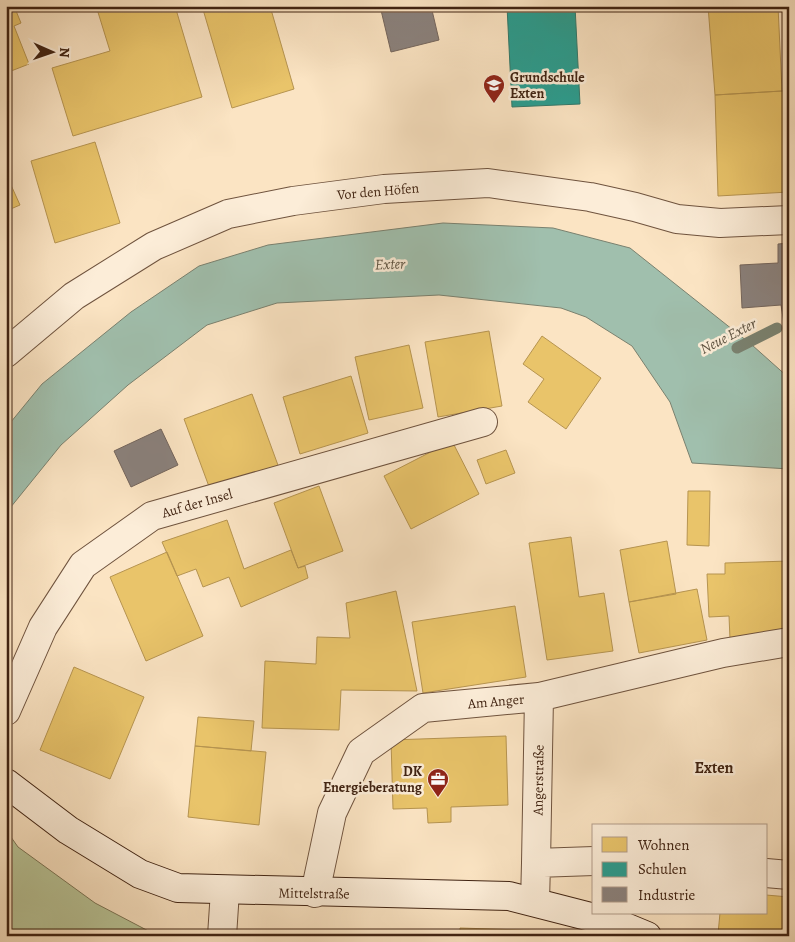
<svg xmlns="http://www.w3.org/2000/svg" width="795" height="942" font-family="Alegreya,serif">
	<rect width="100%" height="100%" fill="#fbe4c3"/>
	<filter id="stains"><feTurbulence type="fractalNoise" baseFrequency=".004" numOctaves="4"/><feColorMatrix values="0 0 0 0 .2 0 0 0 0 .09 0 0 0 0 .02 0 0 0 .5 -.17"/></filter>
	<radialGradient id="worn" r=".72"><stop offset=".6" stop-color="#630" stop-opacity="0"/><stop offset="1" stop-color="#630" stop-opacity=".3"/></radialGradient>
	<path fill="#b9c598" stroke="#7c7455" d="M6 830 18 847 95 903 158 936H6Z"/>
	<path fill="#a0bfad" stroke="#7a816f" d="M443 223 553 228 630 248 752 345 789 378V469L692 463 670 402 632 346 586 317 561 308 439 295 277 303 207 325 128 385 61 445 6 513V428L42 384 131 312 199 266 268 245Z"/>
	<path fill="#e9c46a" stroke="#b69450" d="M14 6 21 23 14 26 29 64 6 73V10Z
		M108 6H175L202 97 73 136 52 68 110 51 97 9Z
		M202 6H270L294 89 232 108Z
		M708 6H778L782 91 715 95Z
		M782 91H789V192L718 196 715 95Z
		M95 142 120 223 55 243 31 161Z
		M6 174 20 205 6 211Z
		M489 331 502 406 438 417 425 342Z
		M542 336 601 378 566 429 528 402 544 379 523 364Z
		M409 345 423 408 369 420 355 357Z
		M351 376 368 433 300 454 283 397Z
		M252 394 279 468 211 492 184 419Z
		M452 441 479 494 411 529 384 476Z
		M506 450 515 473 486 484 477 460Z
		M319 486 343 551 298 568 274 503Z
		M688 491H710L709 546 687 545Z
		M227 520 244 569 291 550 298 568 305 566 308 578 241 607 229 577 203 587 196 569 177 576 162 542Z
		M571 537 579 597 604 593 613 651 547 660 529 543Z
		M667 541 676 594 629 602 620 550Z
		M167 552 203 636 146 661 110 577Z
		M789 561V637L730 639 729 616 709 617 707 574H725V563Z
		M697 589 707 640 639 653 629 602Z
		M396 591 417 691 341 690 339 730 262 728 265 661 316 664 317 637 350 638 346 603Z
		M515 606 526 677 423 693 412 622Z
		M74 667 144 697 110 779 40 750Z
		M198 717 254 721 251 751 195 746Z
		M506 736 508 805 451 807V822L428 823 427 808 393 809 391 740Z
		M195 746 266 752 259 825 188 817Z
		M766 895 789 897V936L718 934 720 913H766Z
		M460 928 553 931V936H460Z"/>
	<path fill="#2a9d8f" stroke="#31786a" d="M507 6H575L580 104 512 107Z"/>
	<path fill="#8a817c" stroke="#74655c" d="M380 6H431L439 40 391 52Z
		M789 243V356L781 305 742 308 740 265 778 263V244Z
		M161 429 178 465 131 487 114 451Z"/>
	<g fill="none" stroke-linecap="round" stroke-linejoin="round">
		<path stroke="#7a816f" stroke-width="11" d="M737 348 777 328"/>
		<g stroke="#6f533e" stroke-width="30">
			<path id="minor" d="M6 353 74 296 154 246 228 214 293 201 384 189 488 183 590 197 635 207 677 219 720 223 789 220
				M6 711 43 627 83 565 152 516 483 422
				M536 863 539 697
				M766 873 789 875
				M315 893 332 813 361 752 423 708 539 697 723 653 789 642
				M535 902 536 863 594 861
				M222 936 225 891"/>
		</g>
		<g stroke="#402312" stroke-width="30">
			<path id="secondary" d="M6 783 68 830 140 874 178 888 509 896 618 924 647 936"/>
		</g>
		<use href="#minor" stroke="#fcedd8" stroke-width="28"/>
		<use href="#secondary" stroke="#fcedd8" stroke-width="28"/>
	</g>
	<defs>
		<g id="school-pin" transform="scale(1.125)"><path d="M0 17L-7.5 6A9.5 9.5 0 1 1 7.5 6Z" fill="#8f2418" stroke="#fcedd8"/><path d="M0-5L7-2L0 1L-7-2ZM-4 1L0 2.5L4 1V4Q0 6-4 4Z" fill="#fff"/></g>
		<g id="office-pin" transform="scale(1.125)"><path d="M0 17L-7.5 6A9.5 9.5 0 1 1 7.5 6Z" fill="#8f2418" stroke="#fcedd8"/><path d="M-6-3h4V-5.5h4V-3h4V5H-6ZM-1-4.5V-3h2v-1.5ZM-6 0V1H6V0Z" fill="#fff"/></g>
	</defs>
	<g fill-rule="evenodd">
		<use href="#school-pin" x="494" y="85"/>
		<use href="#office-pin" x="438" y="779"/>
	</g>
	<g text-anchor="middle" stroke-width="5" stroke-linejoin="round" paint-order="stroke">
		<g font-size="14" font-weight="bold" fill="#402312" stroke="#fcedd8" text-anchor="start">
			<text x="510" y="82">Grundschule<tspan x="510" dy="16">Exten</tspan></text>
			<text x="422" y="776" text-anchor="end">DK<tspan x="422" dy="16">Energieberatung</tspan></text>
		</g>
		<g font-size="14" fill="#402312" stroke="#fcedd8">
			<text transform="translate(378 191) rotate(-5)" y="5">Vor den Höfen</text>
			<text transform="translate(197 503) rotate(-16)" y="5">Auf der Insel</text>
			<text transform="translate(496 701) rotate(-5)" y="5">Am Anger</text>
			<text transform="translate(538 780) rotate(-89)" y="5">Angerstraße</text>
			<text transform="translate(314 893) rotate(1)" y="5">Mittelstraße</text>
		</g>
		<g font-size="15" font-style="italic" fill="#5d5240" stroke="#fcedd8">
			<text transform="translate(390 264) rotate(-2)" y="5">Exter</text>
			<text transform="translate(728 336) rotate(-27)" y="5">Neue Exter</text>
		</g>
		<g font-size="16" font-weight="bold" fill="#402312" stroke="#fcedd8">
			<text x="714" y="773">Exten</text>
		</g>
	</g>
	<rect width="795" height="942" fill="none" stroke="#fbe4c3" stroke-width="25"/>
	<rect x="8" y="8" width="780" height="927" fill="none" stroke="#402312" stroke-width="2.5"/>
	<rect x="12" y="12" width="770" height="917" fill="none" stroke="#402312"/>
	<rect x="592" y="824" width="175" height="90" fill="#fcedd8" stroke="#b19c89"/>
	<rect x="602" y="837" width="25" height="15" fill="#e9c46a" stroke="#b19c89"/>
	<text x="638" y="850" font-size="15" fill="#402312">Wohnen</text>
	<rect x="602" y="862" width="25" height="15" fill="#2a9d8f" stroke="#b19c89"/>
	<text x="638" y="874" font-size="15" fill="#402312">Schulen</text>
	<rect x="602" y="887" width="25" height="15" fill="#8a817c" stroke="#b19c89"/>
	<text x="638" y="900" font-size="15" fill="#402312">Industrie</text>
	<g transform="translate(52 52) rotate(92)" stroke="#fcedd8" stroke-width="4" paint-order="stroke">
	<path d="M0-4L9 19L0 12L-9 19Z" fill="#402312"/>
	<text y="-8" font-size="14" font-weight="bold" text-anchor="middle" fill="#402312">N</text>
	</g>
	<rect width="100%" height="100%" filter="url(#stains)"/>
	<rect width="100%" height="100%" fill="url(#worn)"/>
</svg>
